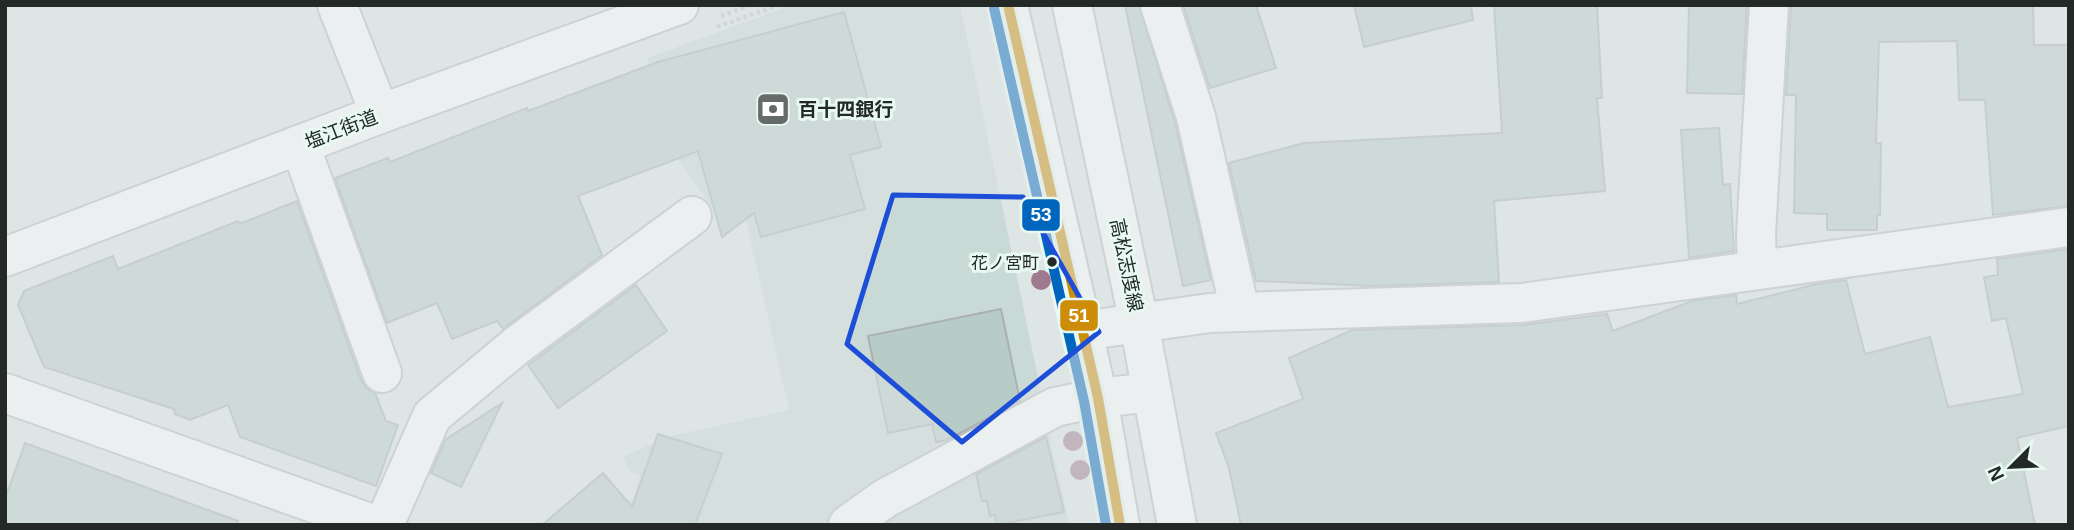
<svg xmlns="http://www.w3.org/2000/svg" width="2074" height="530" viewBox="0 0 2074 530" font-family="Helvetica,'Noto Sans JP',sans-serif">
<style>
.built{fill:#c9dad6}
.building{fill:#b8ccc7;stroke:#abb1b0;stroke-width:2}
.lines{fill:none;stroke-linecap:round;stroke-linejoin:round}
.minor-casing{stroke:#b6bcbb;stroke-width:42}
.major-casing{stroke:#b6bcbb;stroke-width:42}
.path{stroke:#c2c6c4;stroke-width:4.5;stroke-dasharray:3.5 3.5;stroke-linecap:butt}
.minor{stroke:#fafbfb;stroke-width:38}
.major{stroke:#fafbfb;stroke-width:38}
.bus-1-casing{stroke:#e8f8f3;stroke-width:16}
.bus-2-casing{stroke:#e8f8f3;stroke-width:16}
.bus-1{stroke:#cd8d08;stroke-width:10}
.bus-2{stroke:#0065bd;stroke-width:10}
.tree{fill:#9f7a8f}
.marked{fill:none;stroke:#1d4ed8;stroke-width:5;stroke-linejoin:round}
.bus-dot{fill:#232927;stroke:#e8f8f3;stroke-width:2.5}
.labels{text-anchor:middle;stroke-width:6;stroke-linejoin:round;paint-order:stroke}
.bus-label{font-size:17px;fill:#232927;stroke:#e8f8f3;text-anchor:end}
.poi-label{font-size:19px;font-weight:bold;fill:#232927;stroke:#e8f8f3;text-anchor:start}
.street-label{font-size:19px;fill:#232927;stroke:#e8f8f3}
.line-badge{stroke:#e8f8f3;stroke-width:2.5}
.badge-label{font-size:19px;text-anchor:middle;font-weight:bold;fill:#fff}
</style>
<rect width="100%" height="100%" fill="#dee6e5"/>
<g class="built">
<path d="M792 5H960L1043 401 837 515 825 525H598L628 499 633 500 640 475 629 471 623 457 666 437 789 410 741 198 714 210 668 145 669 125 647 58Z"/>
<path d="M1046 423 1070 525H864Z"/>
</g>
<g class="building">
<path d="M1125 5H1139L1175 123 1211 280 1183 286Z"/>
<path d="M1183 5H1256L1276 68 1210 88Z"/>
<path d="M1354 5H1471L1473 20 1364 47Z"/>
<path d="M1494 5H1597L1602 98H1597L1605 191 1494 201 1499 282 1372 286 1256 281 1229 163 1304 143 1502 133Z"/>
<path d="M1689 5H1747L1742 94 1687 93Z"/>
<path d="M1791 5H2033L2034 45H2069V206L1993 215 1985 100H1959L1957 41 1879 42 1876 143H1881L1880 215H1877V230H1827V214L1794 213 1796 95H1786Z"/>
<path d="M844 12 881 147 850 155 865 209 761 237 754 213 722 237 698 151 578 196 602 255 503 329 497 321 452 339 437 303 387 323 335 178 388 158 390 162 527 108 528 111 658 62Z"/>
<path d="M1719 128 1723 185 1730 184 1734 251 1689 258 1681 130Z"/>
<path d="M297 201 361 380 367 389 375 393 386 421 398 425 376 486 240 437 228 405 190 420 175 414 174 409 44 367 18 305 24 291 113 256 118 269 238 221 239 224Z"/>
<path d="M2069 249V426L2017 438 2035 525H1241L1229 468 1216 433 1303 399 1289 358 1352 330 1523 325 1607 314 1613 331 1692 301 1736 295 1737 304 1817 284 1846 280 1865 354 1930 337 1948 407 2023 394 2006 318 1992 321 1984 277 1998 275 1997 259Z"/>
<path d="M636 285 667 331 558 408 528 365Z"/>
<path d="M1001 309 1020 401 947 440 936 442 932 424 888 433 868 336Z"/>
<path d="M502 403 461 487 431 473 445 440Z"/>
<path d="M658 434 722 454 695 525H542L603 473 632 507Z"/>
<path d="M1046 437 1064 512 997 525 995 515 990 516 987 501H982L976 474Z"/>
<path d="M25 443 238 521 237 525H5V499Z"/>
</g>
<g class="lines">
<g class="minor-casing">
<g id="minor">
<path d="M337 5 380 114"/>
<path d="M1160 5 1196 117 1240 311"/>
<path d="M300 145 382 373"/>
<path d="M1757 268 1756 235 1769 5"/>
<path d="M1082 331 1210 313 1522 303 2069 227"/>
<path d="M5 393 375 525"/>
<path d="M384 525 432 416 516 346 692 216"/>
<path d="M848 525 884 499 1055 407 1098 398 1152 392"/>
</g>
</g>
<g class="major-casing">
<g id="major">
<path d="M1008 5 1098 398 1120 525"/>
<path d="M1072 5 1139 323 1177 525"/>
<path d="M5 257 380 114 679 5"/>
</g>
</g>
<g class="path">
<path d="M721 16 750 5"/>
<path d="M717 27 779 5"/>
</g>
<use href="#minor" class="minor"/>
<use href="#major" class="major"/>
<g class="bus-1-casing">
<path id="bus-1" d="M1008 5 1098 398 1120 525"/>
</g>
<g class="bus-2-casing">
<path id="bus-2" d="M994 8 1084 401 1106 525"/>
</g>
<use href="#bus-1" class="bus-1"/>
<use href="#bus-2" class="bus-2"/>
</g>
<g class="tree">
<circle cx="1041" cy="280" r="10"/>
<circle cx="1073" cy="441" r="10"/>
<circle cx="1080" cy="470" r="10"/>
</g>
<path d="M0 0H2074V530H0ZM893 195 1023 197 1099 332 962 442 847 344Z" fill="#dee6e5" fill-opacity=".55" fill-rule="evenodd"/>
<path class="marked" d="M893 195 1023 197 1099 332 962 442 847 344Z"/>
<defs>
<g id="bank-square" transform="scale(1.75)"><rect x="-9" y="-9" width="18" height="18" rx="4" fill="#646b6a" stroke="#e8f8f3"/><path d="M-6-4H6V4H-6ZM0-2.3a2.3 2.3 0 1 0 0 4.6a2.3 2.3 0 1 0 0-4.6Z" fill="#fff"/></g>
</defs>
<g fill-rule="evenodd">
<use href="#bank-square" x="773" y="109"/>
</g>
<circle class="bus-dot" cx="1052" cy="262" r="6"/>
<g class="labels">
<g class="bus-label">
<text x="1039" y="269">花ノ宮町</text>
</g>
<g class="poi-label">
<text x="798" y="116">百十四銀行</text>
</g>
<g class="street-label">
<text transform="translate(341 129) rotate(-21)" y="7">塩江街道</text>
<text transform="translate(1127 265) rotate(78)" y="7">高松志度線</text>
</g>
</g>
<g class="line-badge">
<rect x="1021" y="198" width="40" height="34" rx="7" fill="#0065bd"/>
<rect x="1059" y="299" width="40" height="33" rx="7" fill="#cd8d08"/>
</g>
<g class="badge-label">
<text x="1041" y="221">53</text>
<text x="1079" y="322">51</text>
</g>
<rect width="2074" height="530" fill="none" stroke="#232927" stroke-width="14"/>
<g transform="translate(2011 467) rotate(246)" stroke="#e8f8f3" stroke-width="5" paint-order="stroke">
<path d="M0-5L12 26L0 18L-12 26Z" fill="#232927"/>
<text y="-10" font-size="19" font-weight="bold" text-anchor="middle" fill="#232927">N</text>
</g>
</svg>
